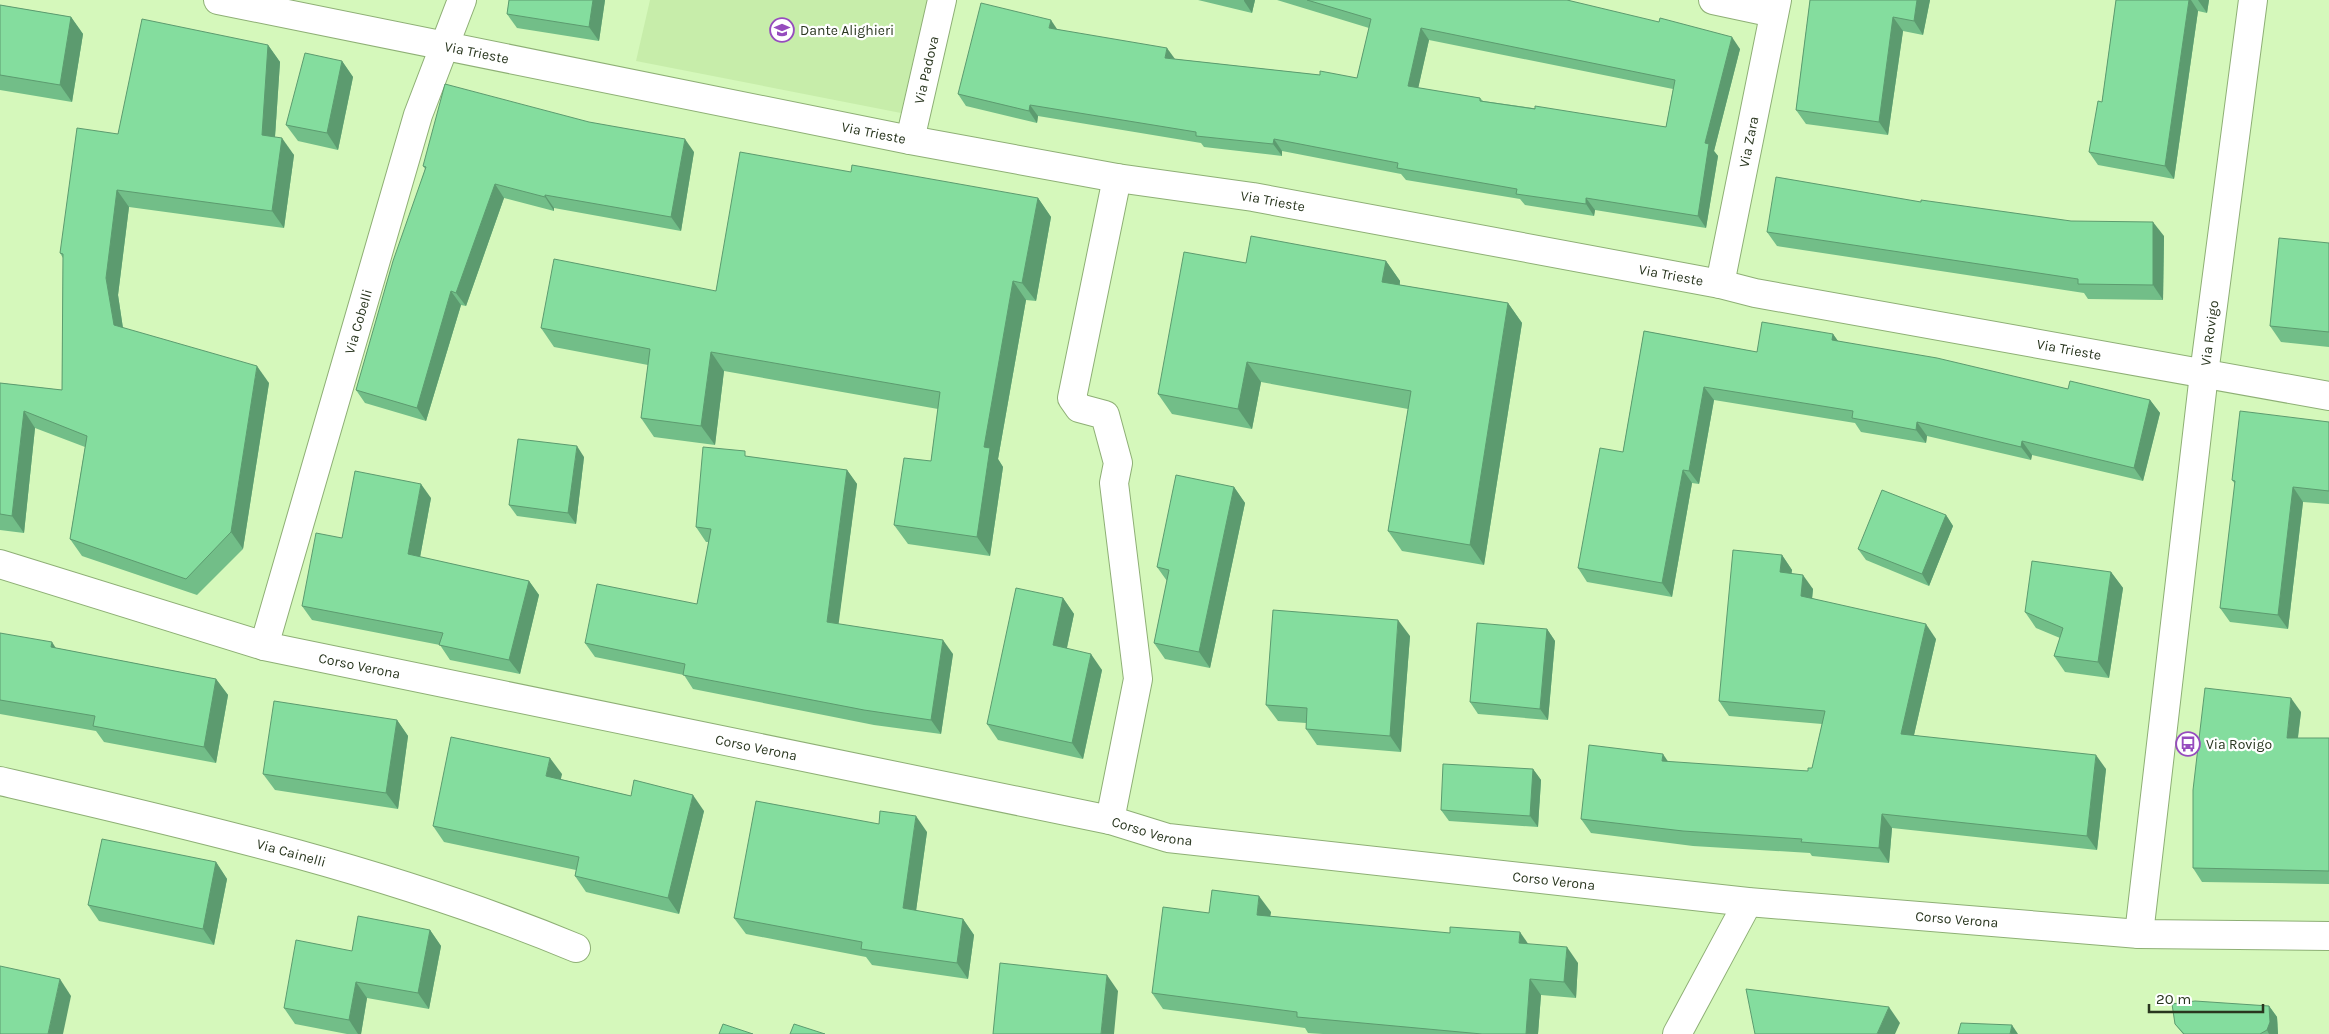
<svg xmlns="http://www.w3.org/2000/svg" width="2329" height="1034" viewBox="0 0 2329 1034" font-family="Karla,sans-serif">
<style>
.built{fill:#c7edaa}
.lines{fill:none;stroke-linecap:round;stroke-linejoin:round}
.street-casing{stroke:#8eaf75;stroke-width:30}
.street{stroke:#fff;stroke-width:28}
.wall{fill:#72be88;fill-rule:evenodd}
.shaded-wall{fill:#5c9b6f}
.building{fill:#84dd9e;stroke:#5c9b6f;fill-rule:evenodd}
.labels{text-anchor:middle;stroke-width:4.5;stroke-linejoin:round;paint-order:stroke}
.poi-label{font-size:14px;fill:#29361f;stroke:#fff;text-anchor:start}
.street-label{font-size:14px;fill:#29361f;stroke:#fff}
</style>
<rect width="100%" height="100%" fill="#d5f8bb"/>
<path class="built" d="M650 0H927L901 113 636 61Z"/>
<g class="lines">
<g class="street-casing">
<g id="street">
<path id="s1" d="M218 0 910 140 1117 178 1253 197 1720 284 1755 293 2329 396"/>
<path d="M1713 0 1774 13"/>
<path id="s2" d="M910 140 942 0"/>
<path id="s3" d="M1720 284 1777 0"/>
<path id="s4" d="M0 564 264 646 1110 820 1168 838 1748 902 2139 934 2329 936"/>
<path id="s5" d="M264 646 418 115 462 0"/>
<path id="s6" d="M0 781C194 826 391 871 576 948"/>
<path d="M1110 820 1138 679 1114 483 1118 463 1105 415 1079 408 1072 398 1117 178"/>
<path id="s7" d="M2139 934 2204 374 2253 0"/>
<path d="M1677 1034 1748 902"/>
</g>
</g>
<use href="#street" class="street"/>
</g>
<g class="wall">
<path d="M509 0H605L599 41 517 28 507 14Z"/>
<path d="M1198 0H1255L1252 13Z"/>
<path d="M1277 0H1567L1740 49 1714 151 1718 156 1706 228 1595 210 1594 216 1525 205 1520 199 1406 180 1401 174 1282 151V156L1204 147 1201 143 1038 116 1037 123 966 106 958 94 1057 29 1175 59 1320 75 1357 78 1369 28ZM1429 40 1673 89 1666 127 1483 101 1480 98 1418 88Z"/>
<path d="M1810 0H1930L1923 35 1903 31 1888 135 1806 124 1796 110Z"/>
<path d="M2116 0H2209L2207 13 2198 11 2174 179 2098 165 2089 152 2102 102Z"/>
<path d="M0 5 71 17 83 34 72 102 0 90Z"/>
<path d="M268 45 280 62 275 137 294 155 284 228 129 207 118 295 123 328 269 383 243 549 197 595 82 556 70 539 85 447 35 428 24 533 0 530V383L62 390 63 258 60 253 118 134Z"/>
<path d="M342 61 353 77 338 150 298 141 286 125Z"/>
<path d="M694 152 681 231 554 208V211L504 198 466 306 461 305 426 421 365 403 356 390 425 169 423 166Z"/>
<path d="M851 172 1038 198 1051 217 1036 301 1026 300 998 459 1003 467 990 556 908 544 894 525 931 461 938 409 724 371 715 445 654 437 641 418 648 365 554 347 541 328 716 291Z"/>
<path d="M1921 202 2164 236 2163 300 2088 299 2084 293 1777 246 1767 232Z"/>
<path d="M2329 243V347L2281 342 2270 326Z"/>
<path d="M1386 261 1400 281V285L1508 303 1522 323 1484 565 1402 551 1388 531 1408 409 1261 382 1252 429 1172 414 1158 394 1246 263Z"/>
<path d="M1644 331 1757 352 1833 334 1838 341 2068 389 2150 400 2160 413 2143 481 2032 455 2031 460 1927 436 1926 443 1861 432 1855 423 1714 400 1699 484 1692 483 1672 597 1587 582 1578 568 1623 452Z"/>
<path d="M2329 422V504L2303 502 2288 629 2230 622 2220 608 2235 484 2232 480Z"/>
<path d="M584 457 576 524 517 516 509 505Z"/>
<path d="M749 457 847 470 857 484 838 624 953 654 941 734 874 725 693 689 684 675 595 657 585 643 697 604 709 542H706L696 527Z"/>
<path d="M1234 487 1245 503 1210 668 1165 659 1154 643 1167 581 1157 567Z"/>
<path d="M431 498 420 557 529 581 539 595 520 674 450 660 440 645 312 620 302 606 342 538Z"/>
<path d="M1946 515 1953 526 1929 586 1866 560 1858 549Z"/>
<path d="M1782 555 1792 570 1791 574 1813 589 1812 598 1936 639 1914 735 2106 769 2097 850 1892 828 1889 863 1812 856 1810 853 1693 846 1591 833 1581 819 1668 762 1808 771 1812 768 1822 724 1729 716 1719 701Z"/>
<path d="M2111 572 2123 588 2109 678 2065 672 2054 656 2060 638 2036 628 2025 612Z"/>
<path d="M1063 598 1074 614 1067 648 1102 670 1083 759 998 740 987 724Z"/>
<path d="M1547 629 1555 641 1548 720 1478 714 1470 702Z"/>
<path d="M0 633 56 648 216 679 228 695 216 763 104 742 96 731 0 714Z"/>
<path d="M1410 636 1401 752 1317 745 1306 729V723L1278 721 1266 705Z"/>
<path d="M2301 712 2298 738H2329V884L2202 882 2193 868Z"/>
<path d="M397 720 408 736 398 809 275 790 263 774Z"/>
<path d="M1533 769 1541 780 1538 827 1449 821 1441 810Z"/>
<path d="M562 774 560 779 631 796 704 811 679 914 586 892 575 876 576 870 444 842 433 826Z"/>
<path d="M879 824 927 832 916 911 963 919 974 935 968 979 872 965 866 957 746 934 734 918Z"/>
<path d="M216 862 227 879 214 945 99 921 88 905Z"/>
<path d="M1271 912 1270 916 1528 944 1578 963 1576 998 1541 995 1538 1034H1323L1308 1033 1305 1028 1163 1009 1152 993 1209 913Z"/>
<path d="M430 930 441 946 429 1009 367 998 361 1034H347L295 1024 284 1008 352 951Z"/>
<path d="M2269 1006 2277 1017 2278 1034H2183L2175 1024Z"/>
</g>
<g class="shaded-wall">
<path d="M593 0H605L599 41 589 27Z"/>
<path d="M1244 0H1255L1252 13 1244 1Z"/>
<path d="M1917 0H1930L1923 35 1914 21Z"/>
<path d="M2189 0H2191L2198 11 2174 179 2165 166Z"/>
<path d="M2198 0H2209L2207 13Z"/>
<path d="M71 17 83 34 72 102 60 85Z"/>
<path d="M1893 17 1903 31 1888 135 1879 122Z"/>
<path d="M1051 20 1059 32 1049 28Z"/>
<path d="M1421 28 1429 40 1416 98 1408 86Z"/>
<path d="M1732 37 1740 49 1714 151 1718 156 1706 228 1698 216 1705 143Z"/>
<path d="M268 45 280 62 274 151 262 135Z"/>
<path d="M1167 48 1175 59 1165 58Z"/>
<path d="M342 61 353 77 338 150 327 133Z"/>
<path d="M1030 105 1038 116 1037 123 1029 111Z"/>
<path d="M282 138 294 155 284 228 272 211Z"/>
<path d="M685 139 694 152 681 231 671 217Z"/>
<path d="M1274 139 1282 151V156L1273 144Z"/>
<path d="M495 184 504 198 466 306 456 293Z"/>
<path d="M117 190 129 207 118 295 125 342 114 325 106 278Z"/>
<path d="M545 195 554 208V211L545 197Z"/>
<path d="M1038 198 1051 217 1036 301 1022 283Z"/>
<path d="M1586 198 1595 210 1594 216 1586 204Z"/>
<path d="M2153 222 2164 236 2163 300 2153 285Z"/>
<path d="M1386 261 1400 281 1397 302 1382 282Z"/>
<path d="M1013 281 1026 300 998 459 1003 467 990 556 977 537 984 447Z"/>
<path d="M451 291 461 305 426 421 417 408Z"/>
<path d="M1508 303 1522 323 1484 565 1470 545Z"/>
<path d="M1833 334 1842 347 1832 340Z"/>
<path d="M711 352 724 371 715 445 701 426Z"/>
<path d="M1247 362 1261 382 1252 429 1238 409Z"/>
<path d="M257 366 269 383 243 549 231 532Z"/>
<path d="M1704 387 1714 400 1699 484 1689 471Z"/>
<path d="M2150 400 2160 413 2143 481 2134 468Z"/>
<path d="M24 411 35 428 24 533 12 516Z"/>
<path d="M1917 422 1927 436 1926 443 1916 430Z"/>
<path d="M2022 441 2032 455 2031 460 2021 447Z"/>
<path d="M577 446 584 457 576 524 568 513Z"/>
<path d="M847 470 857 484 837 636 827 622Z"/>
<path d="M1683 470 1692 483 1672 597 1662 583Z"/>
<path d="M421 484 431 498 418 568 408 554Z"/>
<path d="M1234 487 1245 503 1210 668 1199 652Z"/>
<path d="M2293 487 2303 502 2288 629 2278 615Z"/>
<path d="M1946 515 1953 526 1929 586 1922 574Z"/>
<path d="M1782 555 1792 570 1790 587 1780 572Z"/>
<path d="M2111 572 2123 588 2109 678 2098 662Z"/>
<path d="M1803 575 1813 589 1811 610 1801 596Z"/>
<path d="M529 581 539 595 520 674 509 660Z"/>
<path d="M1063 598 1074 614 1064 661 1053 645Z"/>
<path d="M1398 620 1410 636 1401 752 1390 736Z"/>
<path d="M1926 624 1936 639 1911 748 1901 734Z"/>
<path d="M1547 629 1555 641 1548 720 1540 709Z"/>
<path d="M943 640 953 654 941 734 931 720Z"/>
<path d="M52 642 63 659 51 647Z"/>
<path d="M1091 654 1102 670 1083 759 1072 743Z"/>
<path d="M216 679 228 695 216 763 204 747Z"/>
<path d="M2291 698 2301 712 2296 751 2287 738Z"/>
<path d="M397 720 408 736 398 809 386 793Z"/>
<path d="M1663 754 1673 769 1662 761Z"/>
<path d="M2096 755 2106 769 2097 850 2087 836Z"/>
<path d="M550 758 562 774 558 792 546 776Z"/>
<path d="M1533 769 1541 780 1538 827 1530 816Z"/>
<path d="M693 795 704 811 679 914 668 898Z"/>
<path d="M1882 814 1892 828 1889 863 1879 848Z"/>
<path d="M916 816 927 832 914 925 903 908Z"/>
<path d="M216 862 227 879 214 945 203 929Z"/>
<path d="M1259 896 1271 912 1268 931 1257 915Z"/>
<path d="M963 919 974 935 968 979 957 963Z"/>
<path d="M430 930 441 946 429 1009 418 993Z"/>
<path d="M1520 932 1531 948 1519 943Z"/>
<path d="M1567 947 1578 963 1576 998 1564 982Z"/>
<path d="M1107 975 1118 991 1114 1034H1101Z"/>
<path d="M60 979 71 996 63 1034H48Z"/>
<path d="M1530 979 1541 995 1538 1034H1526Z"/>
<path d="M356 982 367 998 361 1034H358L349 1020Z"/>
<path d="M2269 1006 2277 1017 2278 1034H2269L2267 1030Z"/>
<path d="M1889 1007 1900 1023 1895 1034H1877Z"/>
<path d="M2012 1025 2018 1034H2010Z"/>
</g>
<g class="building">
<path d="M509 0H593L589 27 507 14Z"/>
<path d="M1307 0H1567L1659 22 1660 18 1732 37 1705 143 1709 144 1698 216 1586 198V204L1516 194 1517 189 1397 168 1398 163 1274 139 1273 144 1196 136V132L1030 105 1029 111 958 94 981 3 1051 20 1049 28 1167 48 1165 58 1320 75V71L1357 78 1371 19ZM1421 28 1675 80 1666 127 1535 106V109L1480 101V98L1408 86Z"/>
<path d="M1810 0H1917L1914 21 1893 17 1879 122 1796 110Z"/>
<path d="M2116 0H2189L2165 166 2089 152 2098 101 2102 102Z"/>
<path d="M0 5 71 17 60 85 0 75Z"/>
<path d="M142 19 268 45 262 135 282 138 272 211 117 190 106 278 114 325 257 366 231 532 186 579 70 539 87 436 24 411 12 516 0 514V383L62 390 63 254 60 253 77 128 118 134Z"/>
<path d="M305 53 342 61 327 133 286 125Z"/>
<path d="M445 84 589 122 685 139 671 217 545 195V197L495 184 456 293 451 291 417 408 356 390 393 261 426 167 423 166Z"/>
<path d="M740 152 851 172 852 165 1038 198 1022 283 1013 281 984 447 990 448 977 537 894 525 904 458 931 461 940 392 711 352 701 426 641 418 650 349 541 328 554 259 716 291Z"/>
<path d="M1776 177 1921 202V200L2071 221 2153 222V285L2078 284V279L1767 232Z"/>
<path d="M1251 236 1386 261 1382 282 1508 303 1470 545 1388 531 1411 391 1247 362 1238 409 1158 394 1184 252 1246 263Z"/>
<path d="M2279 238 2329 243V332L2270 326Z"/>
<path d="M1762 322 1833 334 1832 340 1937 358 2068 389 2070 381 2150 400 2134 468 2022 441 2021 447 1917 422 1916 430 1852 418 1853 411 1704 387 1689 471 1683 470 1662 583 1578 568 1600 448 1623 452 1644 331 1757 352Z"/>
<path d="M2240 411 2329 422V491L2293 487 2278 615 2220 608 2235 481 2232 480Z"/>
<path d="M518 439 577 446 568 513 509 505Z"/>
<path d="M703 447 745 451V456L847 470 827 622 943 640 931 720 864 710 683 675 685 664 585 643 597 584 697 604 711 529 696 527Z"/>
<path d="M355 471 421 484 408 554 529 581 509 660 439 645 443 633 302 606 316 533 342 538Z"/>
<path d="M1176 475 1234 487 1199 652 1154 643 1169 570 1157 567Z"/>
<path d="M1882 490 1946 515 1922 574 1858 549Z"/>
<path d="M1733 550 1782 555 1780 572 1803 575 1801 596 1926 624 1901 734 2096 755 2087 836 1882 814 1879 848 1801 842 1802 839 1683 831 1581 819 1589 745 1663 754 1662 761 1808 771V768H1812L1825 711 1719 701Z"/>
<path d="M2032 561 2111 572 2098 662 2054 656 2063 628 2025 612Z"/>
<path d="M1016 588 1063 598 1053 645 1091 654 1072 743 987 724Z"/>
<path d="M1273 610 1398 620 1390 736 1306 729 1307 708 1266 705Z"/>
<path d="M1477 623 1547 629 1540 709 1470 702Z"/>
<path d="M0 633 52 642 51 647 216 679 204 747 93 726 95 716 0 700Z"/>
<path d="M2205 688 2291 698 2287 738H2329V871L2193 868V790Z"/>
<path d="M274 701 397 720 386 793 263 774Z"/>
<path d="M451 737 550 758 546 776 631 796 634 780 693 795 668 898 575 876 579 857 433 826Z"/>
<path d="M1443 764 1533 769 1530 816 1441 810Z"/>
<path d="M756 801 879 824 880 811 916 816 903 908 963 919 957 963 861 949 862 942 734 918Z"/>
<path d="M102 839 216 862 203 929 88 905Z"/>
<path d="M1212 890 1259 896 1257 915 1450 933V927L1520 932 1519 943 1567 947 1564 982 1530 979 1526 1034H1482L1297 1017V1012L1152 993 1163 907 1209 913Z"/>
<path d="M358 916 430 930 418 993 356 982 349 1020 284 1008 296 940 352 951Z"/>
<path d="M1000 963 1107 975 1101 1034H993Z"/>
<path d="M0 966 60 979 48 1034H0Z"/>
<path d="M1746 989 1889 1007 1877 1034H1755Z"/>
<path d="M2195 1001 2269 1006 2270 1022 2267 1030 2260 1034H2184L2175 1024 2172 1004Z"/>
<path d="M1961 1023 2012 1025 2010 1034H1958Z"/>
<path d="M723 1024 753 1034H719Z"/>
<path d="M794 1024 825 1034H790Z"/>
</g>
<defs>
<g id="school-ring" transform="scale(1.25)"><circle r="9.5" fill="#fff" stroke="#964cbe" stroke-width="1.5"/><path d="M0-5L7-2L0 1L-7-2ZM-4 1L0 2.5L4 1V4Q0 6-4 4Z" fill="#964cbe"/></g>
<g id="bus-ring" transform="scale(1.25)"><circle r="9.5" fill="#fff" stroke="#964cbe" stroke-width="1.5"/><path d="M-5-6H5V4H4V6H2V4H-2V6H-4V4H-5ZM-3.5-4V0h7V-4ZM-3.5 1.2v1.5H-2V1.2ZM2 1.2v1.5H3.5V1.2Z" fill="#964cbe"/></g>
</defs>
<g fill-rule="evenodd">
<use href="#school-ring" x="782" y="30"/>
<use href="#bus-ring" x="2188" y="744"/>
</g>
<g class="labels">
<g class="poi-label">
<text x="800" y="35">Dante Alighieri</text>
<text x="2206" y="749">Via Rovigo</text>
</g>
<g class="street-label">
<text dy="5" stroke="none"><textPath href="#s1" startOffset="264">Via Trieste</textPath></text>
<text dy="5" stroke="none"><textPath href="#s2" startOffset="72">Via Padova</textPath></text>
<text dy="5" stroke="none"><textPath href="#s1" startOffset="669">Via Trieste</textPath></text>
<text dy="5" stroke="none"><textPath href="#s3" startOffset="145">Via Zara</textPath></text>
<text dy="5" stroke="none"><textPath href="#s1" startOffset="1074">Via Trieste</textPath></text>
<text dy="5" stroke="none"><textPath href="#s1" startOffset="1479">Via Trieste</textPath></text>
<text dy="5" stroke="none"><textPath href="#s5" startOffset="338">Via Cobelli</textPath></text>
<text dy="5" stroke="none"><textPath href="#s7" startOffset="605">Via Rovigo</textPath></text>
<text dy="5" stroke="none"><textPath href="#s1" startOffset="1884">Via Trieste</textPath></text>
<text dy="5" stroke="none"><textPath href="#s4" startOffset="374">Corso Verona</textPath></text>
<text dy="5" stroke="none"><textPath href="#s4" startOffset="779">Corso Verona</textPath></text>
<text dy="5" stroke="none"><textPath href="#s4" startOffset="1184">Corso Verona</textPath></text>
<text dy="5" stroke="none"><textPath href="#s6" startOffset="300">Via Cainelli</textPath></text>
<text dy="5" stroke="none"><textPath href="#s4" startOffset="1589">Corso Verona</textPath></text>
<text dy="5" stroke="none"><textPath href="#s4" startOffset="1994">Corso Verona</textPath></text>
</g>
</g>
<path d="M2149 1004v8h114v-8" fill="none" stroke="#29361f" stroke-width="2.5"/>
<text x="2156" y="1004" font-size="15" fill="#29361f" stroke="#ffffff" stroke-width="4" paint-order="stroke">20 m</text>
</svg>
